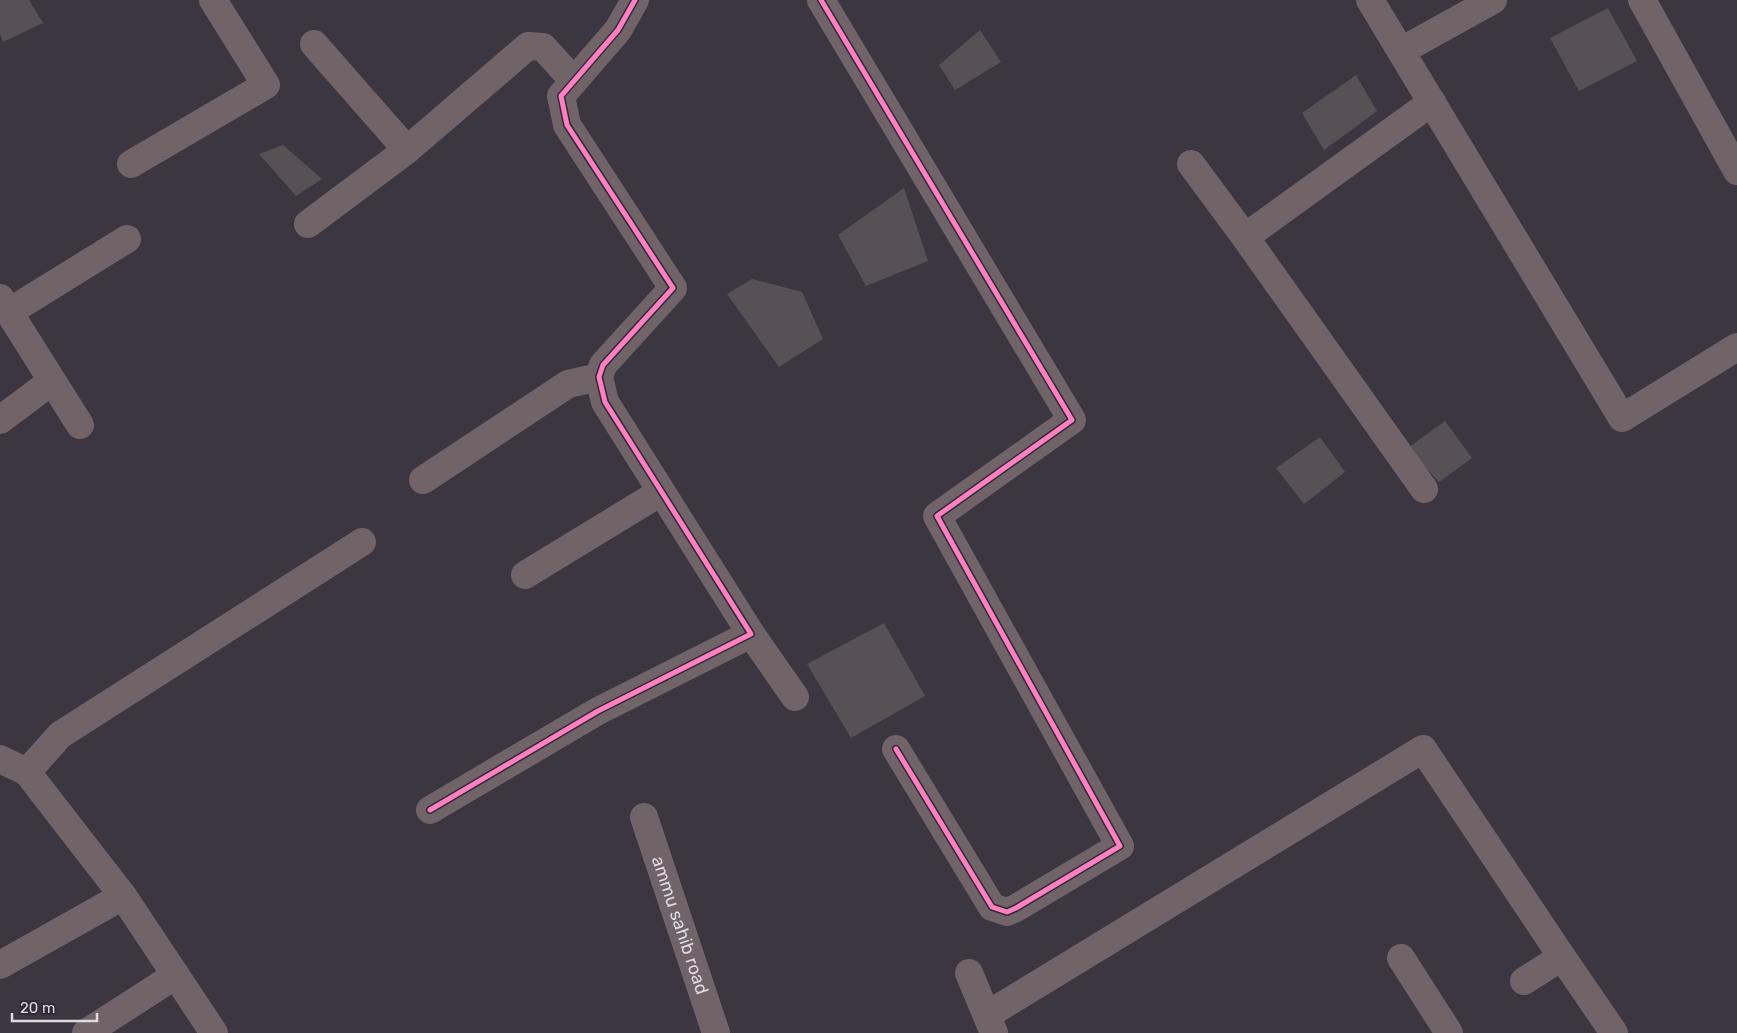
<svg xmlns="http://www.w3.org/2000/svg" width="1737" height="1033" viewBox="0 0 1737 1033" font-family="Rubik,sans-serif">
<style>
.building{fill:#575054}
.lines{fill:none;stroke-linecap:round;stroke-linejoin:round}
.minor{stroke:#706468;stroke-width:28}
.cycleway-casing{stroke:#332838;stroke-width:8}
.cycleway{stroke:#ff80c0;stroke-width:5}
.labels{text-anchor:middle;stroke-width:4.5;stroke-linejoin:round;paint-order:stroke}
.street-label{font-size:18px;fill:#dfd9e3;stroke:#332838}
</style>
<rect width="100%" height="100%" fill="#3c3640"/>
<g class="building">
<path d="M0 0H29L43 23 3 42 0 34Z"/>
<path d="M1608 8 1637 61 1579 91 1550 38Z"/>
<path d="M980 30 1001 62 955 90 939 65Z"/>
<path d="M1356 75 1377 111 1324 150 1302 113Z"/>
<path d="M283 145 322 179 296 196 259 154Z"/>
<path d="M904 188 928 261 866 286 838 235Z"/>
<path d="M752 279 802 292 823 339 779 367 727 294Z"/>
<path d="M1445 421 1472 458 1439 482 1408 448Z"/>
<path d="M1320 437 1345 472 1304 504 1276 468Z"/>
<path d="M884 623 925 696 851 738 807 664Z"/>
</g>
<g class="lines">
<g class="minor">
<path d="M821 0 1072 420 937 516 1120 846 1016 908 1007 912 992 907 896 749"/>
<path d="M1370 0 1622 418 1737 347"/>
<path d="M1642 0 1737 171"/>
<path d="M1401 51 1493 0"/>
<path d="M407 150 528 46 543 47 574 81"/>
<path d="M131 164 266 85 213 0"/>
<path d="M1191 164 1245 237"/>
<path d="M308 224 407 150 314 44"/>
<path d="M0 298 80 425"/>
<path d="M9 312 127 239"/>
<path d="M0 420 52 381"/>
<path d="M423 480 568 384 599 377"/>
<path d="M1424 489 1245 237 1432 102"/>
<path d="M525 575 661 492"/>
<path d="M751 634 795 697"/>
<path d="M0 759 27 772 123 896 214 1033"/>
<path d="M27 772 60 735 362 542"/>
<path d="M430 810 598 711 751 634 605 402 599 377 603 365 673 288 567 125 561 96 618 30 635 0"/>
<path id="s1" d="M644 817 716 1033"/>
<path d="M1562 957 1614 1033"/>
<path d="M1401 958 1449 1033"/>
<path d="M0 965 123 896"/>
<path d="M969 973 994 1033"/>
<path d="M987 1015 1423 749 1562 957 1524 981"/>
<path d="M86 1033 176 975"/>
</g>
<g class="cycleway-casing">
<g id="cycleway">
<path d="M821 0 1072 420 937 516 1120 846 1016 908 1007 912 992 907 896 749"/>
<path d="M430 810 598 711 751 634 605 402 599 377 603 365 673 288 567 125 561 96 618 30 635 0"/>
</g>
</g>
<use href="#cycleway" class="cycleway"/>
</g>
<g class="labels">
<g class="street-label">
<text dy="6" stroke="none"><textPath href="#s1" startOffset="114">ammu sahib road</textPath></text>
</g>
</g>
<path d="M12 1013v8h85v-8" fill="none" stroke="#dfd9e3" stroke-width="2.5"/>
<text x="20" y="1013" font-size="15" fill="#dfd9e3" stroke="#332838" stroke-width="4" paint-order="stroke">20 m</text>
</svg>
